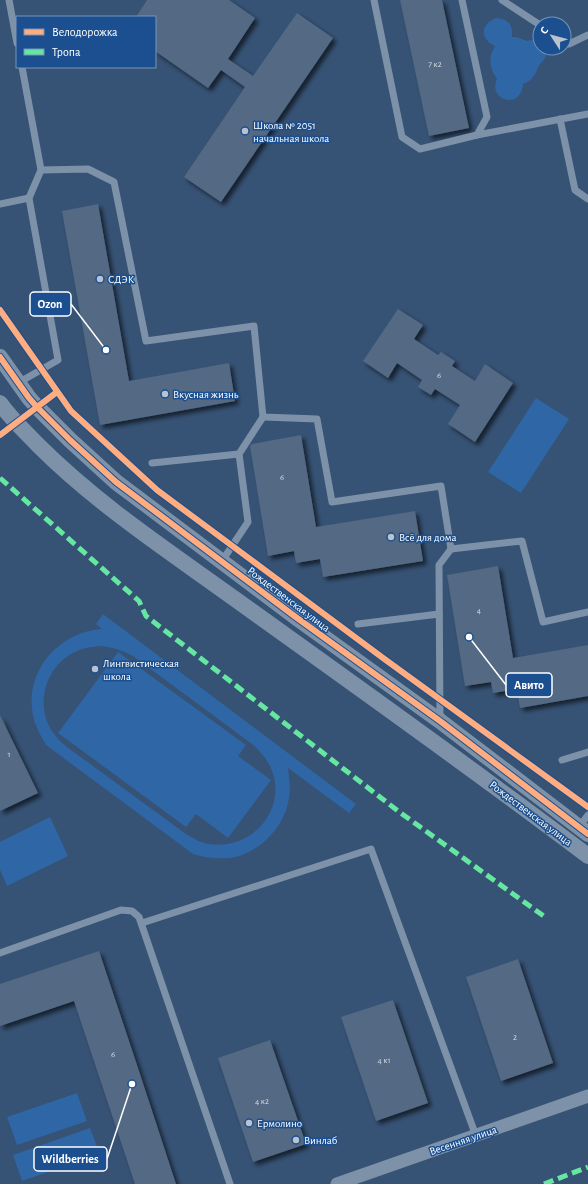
<svg xmlns="http://www.w3.org/2000/svg" width="588" height="1184" viewBox="0 0 588 1184" font-family="'Alegreya Sans',sans-serif">
<style>
.green{fill:#2f66a5;fill-rule:evenodd}
.building{fill:#526984;filter:url(#shadow)}
.lines{fill:none;stroke-linecap:round;stroke-linejoin:round}
.service{stroke:#7d92a8;stroke-width:7}
.minor{stroke:#7d92a8;stroke-width:13}
.tertiary{stroke:#7d92a8;stroke-width:16}
.quiet{stroke:#66e7a1;stroke-width:5;stroke-dasharray:10 5;stroke-linecap:butt}
.cycleway-casing{stroke:#1b4f8f;stroke-width:8}
.cycleway{stroke:#ffac80;stroke-width:6}
.poi-dot{fill:#b9c2ce;stroke:#1b4f8f;stroke-width:1.5}
.labels{text-anchor:middle;stroke-width:3;stroke-linejoin:round;paint-order:stroke}
.number-label{font-size:9px;fill:#d4dae0}
.poi-label{font-size:11px;fill:#fff;stroke:#1b4f8f;text-anchor:start}
.street-label{font-size:11px;fill:#fff;stroke:#1b4f8f}
.leader{fill:none;stroke:#fff;stroke-width:1.5}
.callout-dot{fill:#fff;stroke:#1b4f8f;stroke-width:1.5}
.callout{fill:#1b4f8f;stroke:#fff;stroke-width:1.5}
.callout-label{font-size:12px;text-anchor:middle;font-weight:bold;fill:#fff}
</style>
<defs>
<filter id="shadow"><feDropShadow dx="3.5" dy="3.5" stdDeviation="2" flood-color="#0009"/></filter>
</defs>
<rect width="100%" height="100%" fill="#365274"/>
<g class="green">
<path d="M496 18C509 19 513 25 512 37H517L527 41C532 39 536 40 540 42V48H545C549 60 541 60 538 68 535 75 532 81 523 84 521 111 487 100 497 79 489 68 488 58 495 46 480 39 480 24 496 18Z"/>
<path d="M536 398 569 419 521 493 488 472Z"/>
<path d="M103 614 356 804 349 813 288 768C289 778 291 788 289 798 285 827 259 854 230 858 217 859 205 858 193 854L46 745C42 738 38 731 35 723 20 676 56 632 102 629L96 624ZM100 646C112 647 122 650 133 656L252 744C261 752 268 760 272 771 287 811 250 851 209 844 201 843 193 838 186 834L67 747C61 742 56 737 52 731 36 707 44 672 68 656 78 649 88 647 100 646Z"/>
<path d="M118 652 246 745 238 756 271 780 228 838 196 814 186 827 58 733Z"/>
<path d="M50 817 68 856 7 886 0 870V842Z"/>
<path d="M77 1093 87 1121 17 1145 7 1117Z"/>
<path d="M90 1128 100 1154 22 1181 13 1155Z"/>
</g>
<g class="building">
<path d="M147 0H229L255 18 228 59 253 76 297 13 333 38 221 202 184 177 245 87 221 70 208 88 155 51V17H136Z"/>
<path d="M400 0H442L469 128 429 136Z"/>
<path d="M98 204 129 381 229 363 235 401 100 425 62 211Z"/>
<path d="M398 309 423 325 414 339 438 355 441 352 455 361 452 366 475 381 485 364 513 383 475 442 448 424 460 405 435 389 431 395 418 387 422 380 397 363 388 378 363 361Z"/>
<path d="M301 435 316 527 415 511 423 561 323 577 320 559 296 563 294 551 268 556 250 446 252 444Z"/>
<path d="M498 566 513 658 588 645V696L520 708 517 689 493 693 491 682 465 686 447 575Z"/>
<path d="M0 715 38 793 0 811Z"/>
<path d="M99 951 138 1068 176 1184H135L74 1001 0 1026V984Z"/>
<path d="M518 959 553 1063 501 1081 466 977Z"/>
<path d="M393 1000 428 1103 376 1121 341 1017Z"/>
<path d="M270 1040 306 1144 253 1162 218 1058Z"/>
</g>
<g class="lines">
<g class="service">
<path d="M9 0 17 43"/>
<path d="M374 0 402 137 420 149 477 135 487 117 462 0"/>
<path d="M502 0 540 25"/>
<path d="M564 41 569 44 588 35"/>
<path d="M22 67 41 170 88 169 114 182 146 341 254 326 263 417 317 419 332 502 441 486 451 549 522 541 543 622 588 612"/>
<path d="M560 119 575 190 588 199"/>
<path d="M477 135 588 114"/>
<path d="M29 198 41 170"/>
<path d="M0 204 29 198 58 360 18 383"/>
<path d="M152 463 239 454"/>
<path d="M222 561 248 522 239 454 263 417"/>
<path d="M358 624 439 614"/>
<path d="M440 721 439 565 451 549"/>
<path d="M562 760 588 752"/>
<path d="M579 827 588 815"/>
<path d="M142 923 371 849 476 1136"/>
<path d="M0 953 121 910 132 911 139 917 230 1184"/>
</g>
<path class="minor" d="M337 1184 588 1096"/>
<g class="tertiary">
<path d="M0 357 29 398 37 407 70 440 116 482 297 618 440 721 588 834"/>
<path d="M0 403C11 419 25 431 38 445 97 504 167 550 235 599 353 684 472 768 588 856"/>
</g>
<g class="quiet">
<path d="M0 478 139 601 146 616 398 811 545 917"/>
<path d="M544 1184 588 1167"/>
</g>
<g class="cycleway-casing">
<g id="cycleway">
<path d="M0 310 71 411 157 490 383 658 588 807"/>
<path d="M0 357 29 398 37 407 70 440 116 482 297 618 440 721 588 834"/>
<path d="M0 435 57 392"/>
</g>
</g>
<use href="#cycleway" class="cycleway"/>
</g>
<g class="poi-dot">
<circle cx="245" cy="131" r="4"/>
<circle cx="100" cy="279" r="4"/>
<circle cx="165" cy="394" r="4"/>
<circle cx="391" cy="537" r="4"/>
<circle cx="95" cy="669" r="4"/>
<circle cx="249" cy="1123" r="4"/>
<circle cx="296" cy="1140" r="4"/>
</g>
<g class="labels">
<g class="number-label">
<text x="435" y="67">7 к2</text>
<text x="439" y="378">6</text>
<text x="282" y="480">6</text>
<text x="479" y="613">4</text>
<text x="9" y="757">1</text>
<text x="515" y="1040">2</text>
<text x="113" y="1057">6</text>
<text x="384" y="1063">4 к1</text>
<text x="262" y="1104">4 к2</text>
</g>
<g class="poi-label">
<text x="253" y="129">Школа № 2051<tspan x="253" dy="13">начальная школа</tspan></text>
<text x="108" y="283">СДЭК</text>
<text x="173" y="398">Вкусная жизнь</text>
<text x="399" y="541">Всё для дома</text>
<text x="103" y="667">Лингвистическая<tspan x="103" dy="13">школа</tspan></text>
<text x="257" y="1127">Ермолино</text>
<text x="304" y="1144">Винлаб</text>
</g>
<g class="street-label">
<text transform="translate(289 599) rotate(37)" y="4">Рождественская улица</text>
<text transform="translate(531 813) rotate(37)" y="4">Рождественская улица</text>
<text transform="translate(463 1140) rotate(-19)" y="4">Весенняя улица</text>
</g>
</g>
<path class="leader" d="M106 350L71 304M469 637L506 685M132 1084L107 1159"/>
<g class="callout-dot">
<circle cx="106" cy="350" r="4"/>
<circle cx="469" cy="637" r="4"/>
<circle cx="132" cy="1084" r="4"/>
</g>
<g class="callout">
<rect x="30" y="292" width="41" height="24" rx="4"/>
<rect x="506" y="673" width="46" height="24" rx="4"/>
<rect x="34" y="1147" width="73" height="24" rx="4"/>
</g>
<g class="callout-label">
<text x="50" y="308">Ozon</text>
<text x="529" y="689">Авито</text>
<text x="70" y="1163">Wildberries</text>
</g>
<rect x="16" y="16" width="140" height="52" fill="#1b4f8f" stroke="#7695bc"/>
<rect x="24" y="29" width="20" height="6" fill="#ffac80" stroke="#7695bc"/>
<text x="52" y="36" font-size="12" fill="#ffffff">Велодорожка</text>
<rect x="24" y="49" width="20" height="6" fill="#66e7a1" stroke="#7695bc"/>
<text x="52" y="56" font-size="12" fill="#ffffff">Тропа</text>
<g transform="translate(552 36) rotate(306)"><circle r="19" fill="#1b4f8f" stroke="#7695bc"/>
<path d="M0-3L7 15L0 10L-7 15Z" fill="#b9c2ce"/>
<text y="-6" font-size="11" font-weight="bold" text-anchor="middle" fill="#ffffff">С</text>
</g>
</svg>
